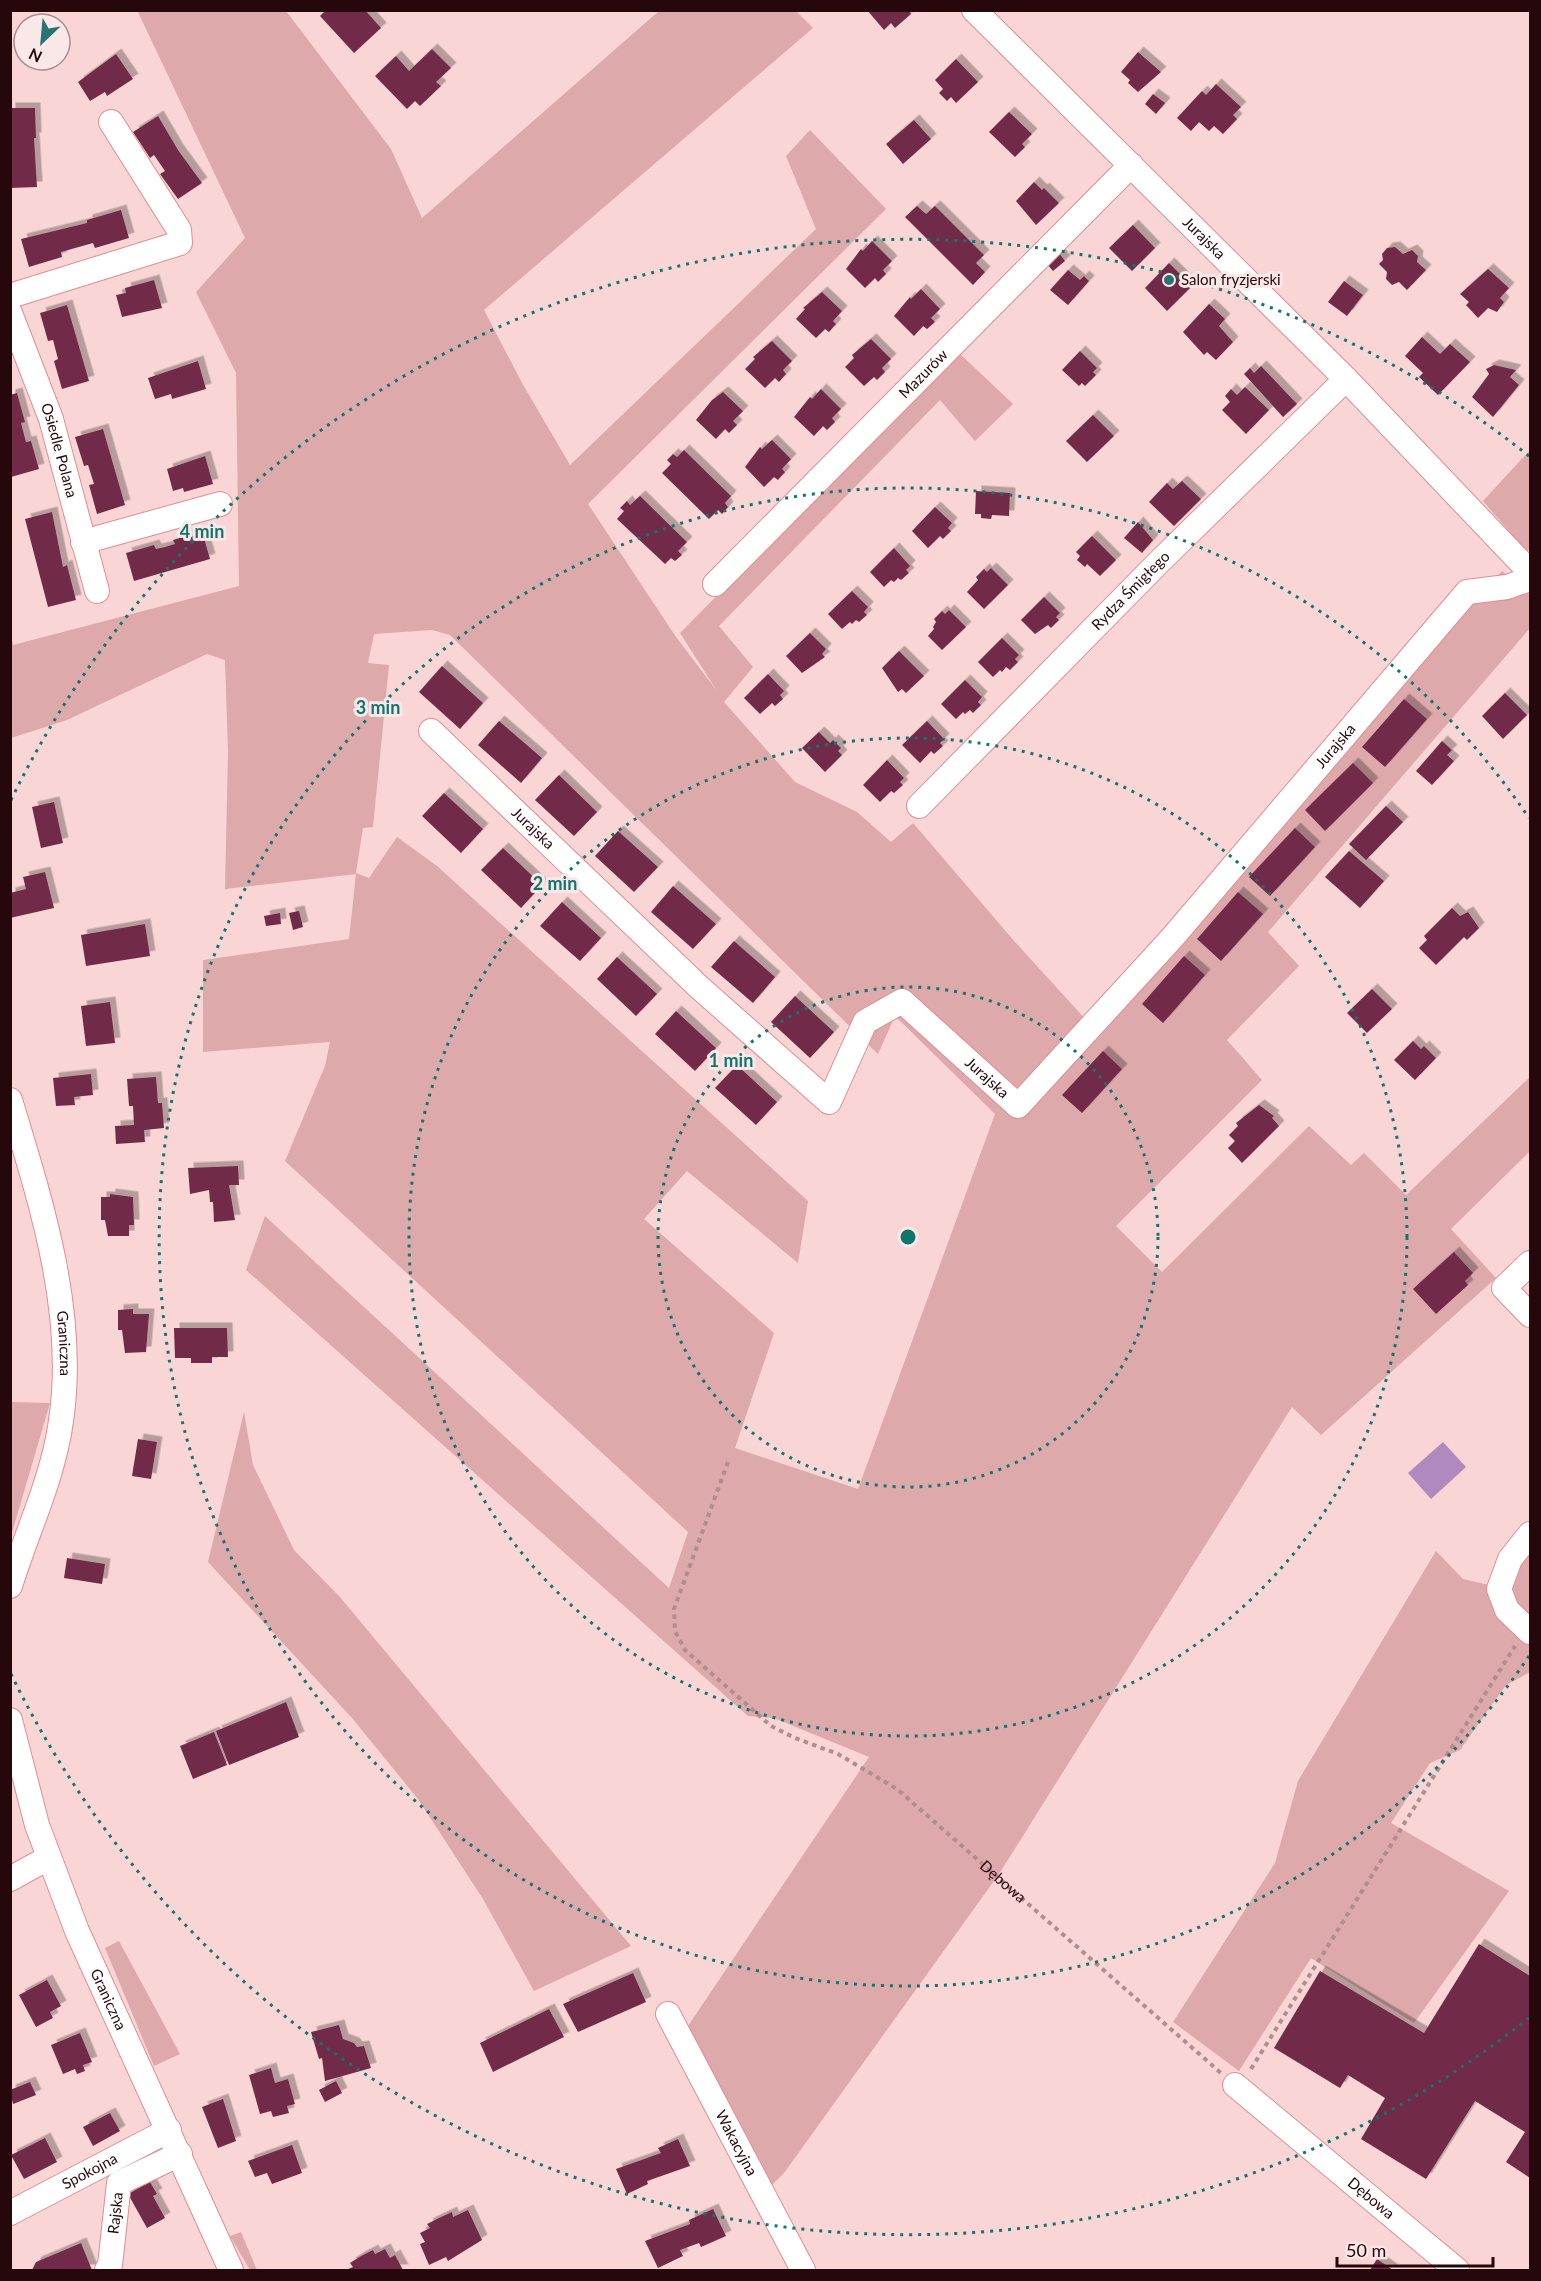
<svg xmlns="http://www.w3.org/2000/svg" width="1541" height="2281" viewBox="0 0 1541 2281" font-family="Lato,sans-serif">
<style>
.green{fill:#dda9ab;fill-rule:evenodd}
.water{fill:#b08abe}
.building{fill:#722c4a;filter:url(#shadow)}
.lines{fill:none;stroke-linecap:round;stroke-linejoin:round}
.minor-casing{stroke:#e38d92;stroke-width:26}
.path{stroke:#b08d8e;stroke-width:4;stroke-dasharray:4.5 4.5;stroke-linecap:butt}
.minor{stroke:#fff;stroke-width:24}
.ring{fill:none;stroke:#0f766e;stroke-width:3;stroke-dasharray:3 6}
.poi-dot{fill:#287374;stroke:#fae7e7;stroke-width:2}
.labels{text-anchor:middle;stroke-width:6;stroke-linejoin:round;paint-order:stroke}
.street-label{font-size:15px;fill:#26070b;stroke:#fae7e7}
.poi-label{font-size:15px;fill:#26070b;stroke:#fae7e7;text-anchor:start}
.centre{fill:#0f766e;stroke:#fae7e7;stroke-width:3}
.ring-label{font-size:18px;text-anchor:middle;font-weight:bold;fill:#0f766e;stroke:#fae7e7;stroke-width:6;stroke-linejoin:round;paint-order:stroke}
</style>
<defs>
<filter id="shadow"><feDropShadow dx="5.5" dy="-5.5" stdDeviation="0" flood-color="#0004"/></filter>
</defs>
<rect width="100%" height="100%" fill="#fad5d5"/>
<g class="green">
<path d="M137 10 286 11 391 149 422 218 659 11H796L813 28 484 310 522 383 570 465 816 229 786 156 810 130 886 209 588 504 676 637 717 691 680 633 958 352 1013 404 975 441 940 400 719 626 753 667 724 702 795 782 857 812 891 842 913 823 1015 942 1098 1033 1502 571 1530 595V628L1268 932 1299 966 1227 1040 1262 1080 1116 1226 1162 1272 1309 1126 1351 1165 1364 1153 1406 1195 1530 1077V1151L1451 1229 1496 1278 1321 1435 1292 1407 999 1874 784 2173 769 2188 684 2032 869 1757 774 1718 748 1716 246 1270 265 1216 669 1588 688 1532 285 1161 325 1066 330 1042 203 1052V960L349 939 356 874 225 889 228 751 225 660 207 654 67 720 11 738 10 630 13 645 239 586 236 373 196 292 245 238ZM432 630 450 635 878 1054 895 1016 995 1114 858 1489 735 1448 774 1333 644 1219 687 1171 798 1263 808 1201 437 866 397 837 369 878 356 873 363 828 373 827 389 665 368 663 374 634Z"/>
<path d="M1530 450V548L1527 552 1483 501Z"/>
<path d="M11 1402 50 1403 11 1536 10 1402Z"/>
<path d="M244 1412 253 1465 294 1550 339 1596 631 1946 534 1991 483 1899 418 1799 352 1718 208 1562Z"/>
<path d="M1530 1549V1672L1506 1685 1460 1750 1430 1763 1391 1823 1509 1891 1414 2023 1311 1958 1239 2071 1173 2022 1275 1863 1298 1781 1436 1551 1463 1579 1507 1589Z"/>
<path d="M119 1941 180 2054 154 2066 105 1948Z"/>
<path d="M241 2232 257 2270H250L230 2236Z"/>
</g>
<path class="water" d="M1443 1442 1466 1467 1431 1499 1408 1473Z"/>
<g class="building">
<path d="M326 10H365L381 28 354 53 320 16Z"/>
<path d="M867 10H908L911 14 895 28 891 23 884 30Z"/>
<path d="M432 49 451 68 436 82 441 86 420 106 415 101 407 109 375 76 396 56 409 71Z"/>
<path d="M1138 52 1161 72 1138 92 1128 83 1130 80 1121 72Z"/>
<path d="M116 54 133 79 107 96 105 92 90 101 78 82Z"/>
<path d="M956 59 978 82 956 103 951 97 947 101 939 93 943 89 935 80Z"/>
<path d="M1216 84 1241 107 1233 115 1237 119 1223 134 1214 126 1209 131 1199 122 1191 131 1177 118 1202 91 1206 95Z"/>
<path d="M1153 94 1165 103 1156 114 1145 104Z"/>
<path d="M10 108H35L36 138H34L37 187 10 188Z"/>
<path d="M1009 112 1032 134 1022 144 1025 147 1015 157 989 132Z"/>
<path d="M158 116 178 150 202 183 178 199 160 174 165 171 154 155 150 158 133 132Z"/>
<path d="M914 120 931 139 903 164 886 144Z"/>
<path d="M1034 182 1042 190 1044 188 1059 203 1036 225 1016 201Z"/>
<path d="M917 206 926 214 935 206 984 255 976 263 985 272 973 285 905 217Z"/>
<path d="M121 210 129 238 95 248 93 243 61 252 62 257 29 267 21 239 87 223V220Z"/>
<path d="M1133 225 1155 248 1132 271 1109 248Z"/>
<path d="M872 241 892 261 883 270 886 274 878 282 875 278 865 288 846 269 861 249 863 251Z"/>
<path d="M1395 247 1403 254 1412 250 1418 256 1417 262 1426 270 1407 290 1399 282 1392 285 1386 279 1387 272 1379 264 1383 260 1382 254 1387 248Z"/>
<path d="M1059 253 1065 261 1053 271 1047 264Z"/>
<path d="M1169 263 1192 286 1167 311 1145 288Z"/>
<path d="M1488 269 1509 288 1500 298 1504 302 1497 312 1488 308 1478 318 1466 305 1469 302 1460 294Z"/>
<path d="M1068 270 1080 280 1084 276 1089 281 1068 305 1050 290Z"/>
<path d="M154 280 162 308 122 317 116 295 126 293 125 288Z"/>
<path d="M1344 281 1363 295 1347 316 1328 302Z"/>
<path d="M921 289 940 309 931 318 935 322 927 329 923 326 914 336 894 316 910 297 911 299Z"/>
<path d="M822 292 842 311 833 321 836 324 829 332 825 329 816 338 796 319 805 309 803 308Z"/>
<path d="M1209 304 1225 319 1219 326 1233 342 1216 360 1207 352 1204 355 1183 332Z"/>
<path d="M67 305 89 381 62 389 54 361 58 359 53 340 48 341 40 313Z"/>
<path d="M1422 337 1440 354 1450 344 1470 362 1438 395 1419 377 1423 373 1405 356Z"/>
<path d="M871 339 891 359 882 368 885 372 877 380 874 377 864 386 845 367 854 358 852 355Z"/>
<path d="M772 341 792 361 783 370 786 374 779 382 775 378 765 388 745 369 755 359 753 357Z"/>
<path d="M1080 351 1097 368 1093 372 1096 375 1085 386 1082 383 1079 386 1062 370Z"/>
<path d="M198 361 206 389 172 399 171 394 155 399 148 378Z"/>
<path d="M1494 365 1516 370 1510 377 1519 385 1493 417 1472 397 1489 374 1486 369Z"/>
<path d="M1261 366 1297 404 1283 417 1244 374 1250 368 1254 373Z"/>
<path d="M1245 387 1269 410 1246 434 1222 410 1230 402 1225 396 1231 389 1237 395Z"/>
<path d="M821 389 841 409 832 418 835 422 827 430 823 426 814 436 794 417 810 397 812 399Z"/>
<path d="M723 392 743 411 733 421 737 425 729 433 725 429 716 439 696 420 712 400Z"/>
<path d="M17 393 25 422 21 423 26 442 31 441 39 469 11 477 10 395Z"/>
<path d="M1093 415 1114 436 1087 462 1066 441Z"/>
<path d="M103 429 125 505 97 514 89 485 94 484 88 465 84 466 75 437Z"/>
<path d="M772 440 791 459 782 469 785 472 778 480 774 477 764 487 745 467 760 447 762 449Z"/>
<path d="M684 450 731 496 725 503 728 507 722 514 718 510 709 519 662 473 671 464 667 460 673 454 677 457Z"/>
<path d="M205 456 213 484 184 492 183 488 173 491 167 469Z"/>
<path d="M1182 481 1201 499 1174 526 1149 502 1167 483 1173 489Z"/>
<path d="M976 491 1010 493 1009 516 992 515 991 519 981 518V514H975Z"/>
<path d="M640 496 687 542 678 551 682 555 675 561 671 558 665 564 617 519 624 511 620 508 627 501 630 505Z"/>
<path d="M935 507 952 523 948 528 951 531 943 539 940 536 928 548 912 531Z"/>
<path d="M52 512 63 567 67 565 76 600 48 607 25 519Z"/>
<path d="M1138 522 1153 540 1142 553 1124 538Z"/>
<path d="M202 531 210 559 134 581 126 553 154 545 156 549 165 547 175 544 173 540Z"/>
<path d="M1092 536 1116 560 1100 576 1087 564 1085 567 1077 560 1080 556 1076 552Z"/>
<path d="M894 548 910 566 906 570 909 573 901 580 898 578 894 582 891 580 884 587 870 572Z"/>
<path d="M991 568 1008 585 984 609 967 592 978 580 976 577 984 569 987 572Z"/>
<path d="M852 591 868 607 864 612 867 615 859 622 856 620 852 624 850 622 842 629 828 614Z"/>
<path d="M1044 597 1060 613 1056 617 1059 620 1051 628 1048 625 1035 634 1021 620Z"/>
<path d="M949 610 966 627 942 650 928 636 934 629 933 627 936 622 934 619 942 611 945 614Z"/>
<path d="M810 633 826 649 822 654 825 657 802 673 786 656Z"/>
<path d="M1002 638 1019 655 1015 659 1018 662 1010 670 1006 667 1002 672 1000 670 993 677 978 662Z"/>
<path d="M899 651 924 676 906 693 902 689 898 692 882 668Z"/>
<path d="M442 666 483 703 460 729 419 692Z"/>
<path d="M768 674 784 691 780 695 783 699 775 706 772 703 760 714 744 698Z"/>
<path d="M965 680 982 697 978 702 981 705 973 713 970 710 965 714 963 712 956 719 941 704Z"/>
<path d="M1505 693 1527 715 1503 739 1482 716Z"/>
<path d="M1404 699 1427 719 1385 767 1362 747Z"/>
<path d="M499 721 542 758 521 783 478 745Z"/>
<path d="M927 721 944 739 940 743 943 746 934 754 931 751 920 763 902 745Z"/>
<path d="M819 732 830 743 833 740 841 748 838 751 842 755 825 772 802 748Z"/>
<path d="M1442 741 1452 750 1447 755 1454 761 1432 785 1416 771Z"/>
<path d="M887 760 904 778 900 782 903 785 894 793 891 791 880 802 863 785Z"/>
<path d="M1353 763 1373 783 1325 831 1305 810Z"/>
<path d="M559 775 597 812 574 836 535 800Z"/>
<path d="M444 793 483 829 461 853 422 816Z"/>
<path d="M54 802 63 843 41 848 32 807Z"/>
<path d="M1386 806 1403 822 1366 860 1349 844Z"/>
<path d="M1295 828 1315 847 1270 896 1249 877Z"/>
<path d="M618 831 658 867 634 892 595 856Z"/>
<path d="M503 848 542 885 521 908 481 870Z"/>
<path d="M1349 851 1384 881 1360 908 1325 877Z"/>
<path d="M45 872 54 908 10 918V893L26 889 23 877Z"/>
<path d="M673 886 716 924 693 949 651 912Z"/>
<path d="M1238 892 1263 914 1221 961 1197 939Z"/>
<path d="M562 902 601 938 580 961 540 926Z"/>
<path d="M1452 908 1460 916 1468 912 1479 928 1467 940 1464 937 1436 965 1419 948 1427 940 1424 936Z"/>
<path d="M299 911 303 927 293 930 289 913Z"/>
<path d="M280 913 281 924 266 926 264 916Z"/>
<path d="M145 924 150 956 86 966 81 935Z"/>
<path d="M734 941 775 977 753 1003 711 967Z"/>
<path d="M1184 956 1205 975 1163 1023 1142 1004Z"/>
<path d="M617 957 657 994 636 1016 597 979Z"/>
<path d="M1372 989 1392 1009 1367 1033 1347 1013Z"/>
<path d="M795 996 834 1032 810 1058 771 1022Z"/>
<path d="M110 1002 115 1043 86 1046 81 1006Z"/>
<path d="M676 1011 716 1048 695 1071 655 1034Z"/>
<path d="M1413 1041 1421 1049 1424 1046 1436 1058 1415 1080 1394 1060Z"/>
<path d="M1103 1051 1122 1069 1082 1113 1062 1095Z"/>
<path d="M737 1065 777 1102 756 1125 715 1088Z"/>
<path d="M91 1074 93 1095 74 1097 75 1105 56 1106 53 1078Z"/>
<path d="M156 1077 158 1103H162L164 1128 144 1130 145 1142 116 1144 115 1126 134 1125 133 1106H129L127 1079Z"/>
<path d="M1259 1105 1274 1116 1272 1118 1279 1126 1242 1163 1228 1148 1235 1141 1229 1135 1238 1126 1236 1123Z"/>
<path d="M238 1166 239 1185H229L235 1220 214 1222 213 1202H210L209 1190 190 1194 188 1168Z"/>
<path d="M110 1194 133 1197 134 1225H129V1236H108L105 1220H101V1197H110Z"/>
<path d="M1454 1252 1473 1273 1465 1281 1468 1285 1436 1314 1413 1289Z"/>
<path d="M133 1309V1314H149L146 1352 125 1353 122 1330H118V1310Z"/>
<path d="M174 1328H227L228 1357H212V1363H191V1358H175Z"/>
<path d="M138 1439 157 1442 151 1479 132 1476Z"/>
<path d="M67 1558 105 1564 102 1584 64 1578Z"/>
<path d="M286 1702 299 1737 229 1765 216 1731Z"/>
<path d="M214 1732 227 1765 193 1779 180 1746Z"/>
<path d="M1479 1944 1530 1976V2178L1506 2162 1525 2132 1475 2101 1426 2179 1361 2139 1385 2098 1348 2075 1340 2088 1274 2048 1320 1971 1424 2033Z"/>
<path d="M633 1973 646 2002 578 2032 563 2004Z"/>
<path d="M47 1980 61 2006 50 2012 53 2018 36 2027 19 1995Z"/>
<path d="M549 2009 564 2037 493 2072 480 2043Z"/>
<path d="M339 2025 343 2039 354 2043 357 2047 364 2046 371 2068 325 2081 322 2058 319 2059 311 2032Z"/>
<path d="M80 2033 92 2062 83 2065 85 2071 77 2074 75 2069 63 2074 51 2045Z"/>
<path d="M271 2068 275 2083 288 2079 295 2104 287 2106 289 2113 273 2117 271 2111 260 2114 249 2075Z"/>
<path d="M336 2081 342 2093 325 2102 319 2090Z"/>
<path d="M30 2082 36 2095 13 2104 10 2090Z"/>
<path d="M223 2099 236 2141 218 2148 202 2107Z"/>
<path d="M110 2113 120 2131 93 2146 83 2127Z"/>
<path d="M45 2138 57 2162 24 2179 11 2155Z"/>
<path d="M678 2139 690 2166 647 2181 648 2184 627 2194 616 2169 661 2153 658 2148Z"/>
<path d="M292 2145 302 2173 272 2184 267 2173 255 2177 248 2161Z"/>
<path d="M150 2182 157 2194 153 2196 165 2218 147 2228 128 2194Z"/>
<path d="M713 2209 726 2236 701 2247 699 2243 680 2250 683 2256 658 2268 645 2241 690 2224 689 2220Z"/>
<path d="M468 2210 482 2240 448 2261 446 2257 429 2265 420 2244 425 2242 420 2233 430 2228 427 2224 439 2218 452 2212 453 2217Z"/>
<path d="M81 2243 92 2270H32L36 2262Z"/>
<path d="M385 2249 390 2258 395 2255 403 2270H346L353 2267 350 2263 361 2256 373 2250 375 2254Z"/>
<path d="M1377 2259 1393 2270H1370Z"/>
</g>
<g class="lines">
<g class="minor-casing">
<g id="minor">
<path id="s2" d="M974 10 1346 379 1530 572"/>
<path d="M10 296 180 243 179 230 111 122"/>
<path id="s3" d="M10 313 51 419 97 591"/>
<path d="M83 542 220 504"/>
<path id="s4" d="M715 584 1131 165"/>
<path id="s5" d="M431 731 700 988 829 1102 865 1022 902 1001 1018 1106 1172 938 1467 592 1507 587 1530 579"/>
<path id="s6" d="M919 806 1158 563 1346 379"/>
<path id="s7" d="M10 1100C41 1202 77 1313 61 1421 53 1479 27 1531 10 1586"/>
<path d="M1530 1263 1504 1288 1530 1315"/>
<path d="M1530 1534 1510 1559 1499 1589 1507 1610 1530 1632"/>
<path id="s8" d="M10 1720 37 1825 77 1931 231 2270"/>
<path d="M10 1879 48 1858"/>
<path id="s9" d="M668 2014 803 2270"/>
<path id="s10" d="M1235 2085 1457 2270"/>
<path id="s11" d="M10 2213 169 2130"/>
<path id="s12" d="M107 2270 110 2265 119 2183 180 2154"/>
</g>
</g>
<g class="path">
<path id="s1" d="M728 1462 674 1609 675 1631 685 1650 771 1726 795 1738 838 1754 897 1789 1221 2073"/>
<path d="M1251 2069 1515 1646"/>
</g>
<use href="#minor" class="minor"/>
</g>
<g class="ring">
<circle cx="908" cy="1237" r="250"/>
<circle cx="908" cy="1237" r="499"/>
<path d="M1529 1656A749 749 0 1 1 1529 818"/>
<path d="M1529 2018A998 998 0 0 1 11 1674M11 800A998 998 0 0 1 1529 456"/>
</g>
<circle class="poi-dot" cx="1169" cy="280" r="6"/>
<g class="labels">
<g class="street-label">
<text dy="5" stroke="none"><textPath href="#s2" startOffset="324">Jurajska</textPath></text>
<text dy="5" stroke="none"><textPath href="#s4" startOffset="296">Mazurów</textPath></text>
<text dy="5" stroke="none"><textPath href="#s3" startOffset="146">Osiedle Polana</textPath></text>
<text dy="5" stroke="none"><textPath href="#s6" startOffset="302">Rydza Śmigłego</textPath></text>
<text dy="5" stroke="none"><textPath href="#s5" startOffset="1311">Jurajska</textPath></text>
<text dy="5" stroke="none"><textPath href="#s5" startOffset="141">Jurajska</textPath></text>
<text dy="5" stroke="none"><textPath href="#s5" startOffset="789">Jurajska</textPath></text>
<text dy="5" stroke="none"><textPath href="#s7" startOffset="250">Graniczna</textPath></text>
<text dy="5" stroke="none"><textPath href="#s1" startOffset="597">Dębowa</textPath></text>
<text dy="5" stroke="none"><textPath href="#s8" startOffset="297">Graniczna</textPath></text>
<text dy="5" stroke="none"><textPath href="#s9" startOffset="146">Wakacyjna</textPath></text>
<text dy="5" stroke="none"><textPath href="#s11" startOffset="90">Spokojna</textPath></text>
<text dy="5" stroke="none"><textPath href="#s10" startOffset="177">Dębowa</textPath></text>
<text dy="5" stroke="none"><textPath href="#s12" startOffset="58">Rajska</textPath></text>
</g>
<g class="poi-label">
<text x="1181" y="285">Salon fryzjerski</text>
</g>
</g>
<circle cx="908" cy="1237" r="9" class="centre"/>
<g class="ring-label">
<text x="202" y="538">4 min</text>
<text x="378" y="714">3 min</text>
<text x="555" y="890">2 min</text>
<text x="731" y="1067">1 min</text>
</g>
<rect width="1541" height="2281" fill="none" stroke="#26070b" stroke-width="24"/>
<g transform="translate(42 42) rotate(206)"><circle r="28" fill="#fae7e7" stroke="#a58d8f" stroke-width="1.5"/>
<path d="M0-4.5L10 22L0 15L-10 22Z" fill="#287374"/>
<text y="-9" font-size="16" font-weight="bold" text-anchor="middle" fill="#26070b">N</text>
</g>
<path d="M1337 2257v9h156v-9" fill="none" stroke="#26070b" stroke-width="3"/>
<text x="1346" y="2257" font-size="18" fill="#26070b" stroke="#fae7e7" stroke-width="4.5" paint-order="stroke">50 m</text>
</svg>
